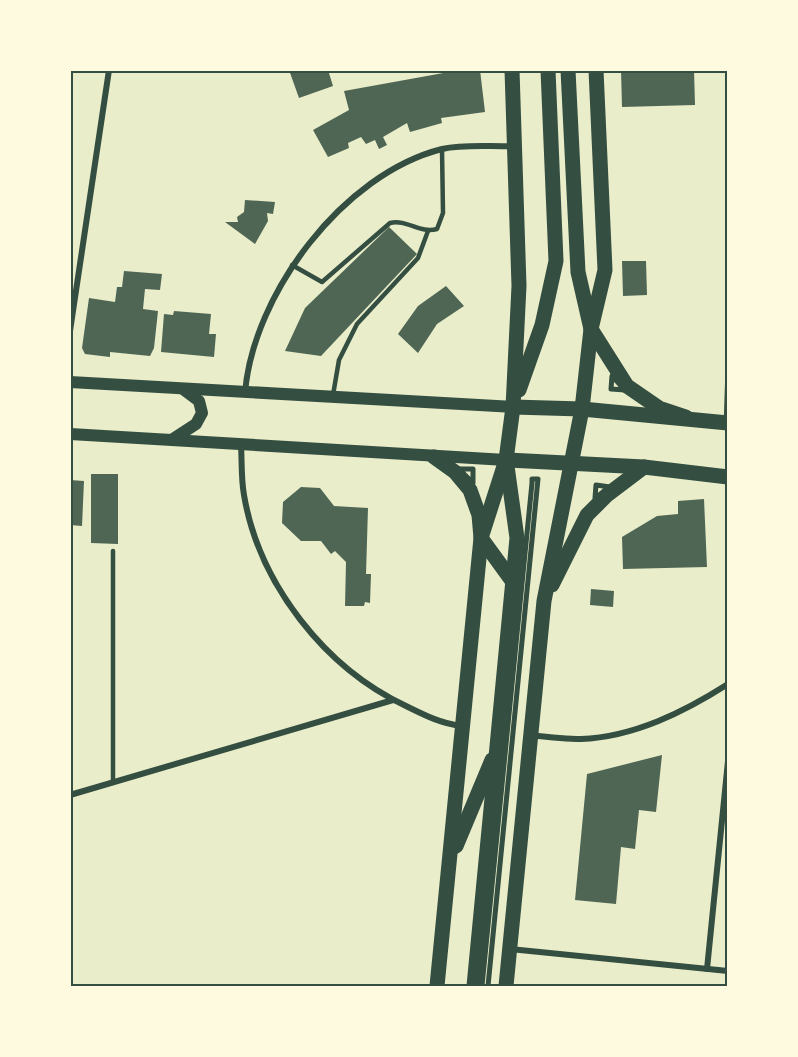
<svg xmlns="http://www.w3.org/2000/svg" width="798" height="1057" viewBox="0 0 798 1057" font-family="'PT Sans',sans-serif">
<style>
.building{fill:#4f6655}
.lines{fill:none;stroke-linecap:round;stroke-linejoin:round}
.service{stroke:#344e41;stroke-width:4.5}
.pedestrian{stroke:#344e41;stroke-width:5}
.minor{stroke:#344e41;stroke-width:6}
.secondary{stroke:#344e41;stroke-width:12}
.primary{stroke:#344e41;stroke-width:15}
.neatline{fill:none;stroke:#344e41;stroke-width:2}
</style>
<rect width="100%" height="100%" fill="#e9edc9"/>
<g class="building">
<path d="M289 70H328L333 86 299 98Z"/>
<path d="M460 70H480L485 112 441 118 442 123 410 132 407 123 383 137 387 145 379 149 375 140 366 144 361 137 348 143 349 148 328 157 313 130 349 110 344 91Z"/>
<path d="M621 70H694L695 105 622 107Z"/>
<path d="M245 200 275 202 273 214 267 213 268 221 255 244 225 222H238L237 217 244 212Z"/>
<path d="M389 227 417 254 321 356 285 351 305 308Z"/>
<path d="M622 261H646L647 295 623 296Z"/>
<path d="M124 271 162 274 160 290 145 289 143 309 158 311 154 348 150 356 110 352V357L85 354 82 348 89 298 115 302 117 287H122Z"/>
<path d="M446 286 464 306 437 324 418 353 398 334 418 306Z"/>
<path d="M174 311 211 314 209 334H216L214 357 161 352 164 314 173 315Z"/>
<path d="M91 474H118V544L91 543Z"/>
<path d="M70 480 84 481 82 526 70 525Z"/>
<path d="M301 487 320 488 334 506 368 508 366 574H371L370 603 365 602 364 606H345L346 562 335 551 331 554 321 541H301L282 523 283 502Z"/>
<path d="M704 499 707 567 623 569 622 537 657 516 678 514V501Z"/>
<path d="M591 589 614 591 613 607 590 605Z"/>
<path d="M662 755 656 812 639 810 635 849 621 847 616 904 575 900 587 774Z"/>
</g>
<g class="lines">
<g class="service">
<path d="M292 265 322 282 390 223C407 219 420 234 437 229L443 213 442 149"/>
<path d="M333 395 339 360 357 324 418 258 428 231"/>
<path d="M726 420 728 360"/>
<path d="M113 783V551"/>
</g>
<g class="pedestrian">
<path d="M612 376 625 390 611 389Z"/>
<path d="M459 469H473V483Z"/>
<path d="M596 485 610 487 595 498Z"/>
<path d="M482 986 532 483V479H538L488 986"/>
</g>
<g class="minor">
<path d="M70 331 109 70"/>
<path d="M245 393C253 294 343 174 442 149 465 144 491 147 515 146"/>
<path d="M241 445C242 461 241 479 244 495 259 584 325 668 406 706 424 715 442 724 462 726"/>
<path d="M530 735C547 737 565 739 581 739 634 737 684 712 728 684"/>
<path d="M70 795 393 700"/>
<path d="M510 949 728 971"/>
<path d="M707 969 728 761"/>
</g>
<g class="secondary">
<path d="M70 382 513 407"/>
<path d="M70 434 506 460"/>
<path d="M173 439 196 424 202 413 199 401 183 389"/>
</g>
<g class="primary">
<path d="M568 70 578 272 591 329 627 386 659 408 686 417"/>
<path d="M519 390 542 325 556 261 548 70"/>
<path d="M513 407 582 409 728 423"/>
<path d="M434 457 455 472 470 490 479 515 481 538 513 582"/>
<path d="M506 460 644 467 728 477"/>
<path d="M552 585 587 515 607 495 644 467"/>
<path d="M456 846 492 760"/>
<path d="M437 986 481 538 506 460 513 407 519 286 512 70"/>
<path d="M474 986 517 538 507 466"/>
<path d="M506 986 544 601 582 409 591 329 605 270 596 70"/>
</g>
</g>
<rect width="798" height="1057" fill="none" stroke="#fefae0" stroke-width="144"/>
<rect x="72" y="72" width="654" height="913" class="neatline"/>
</svg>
